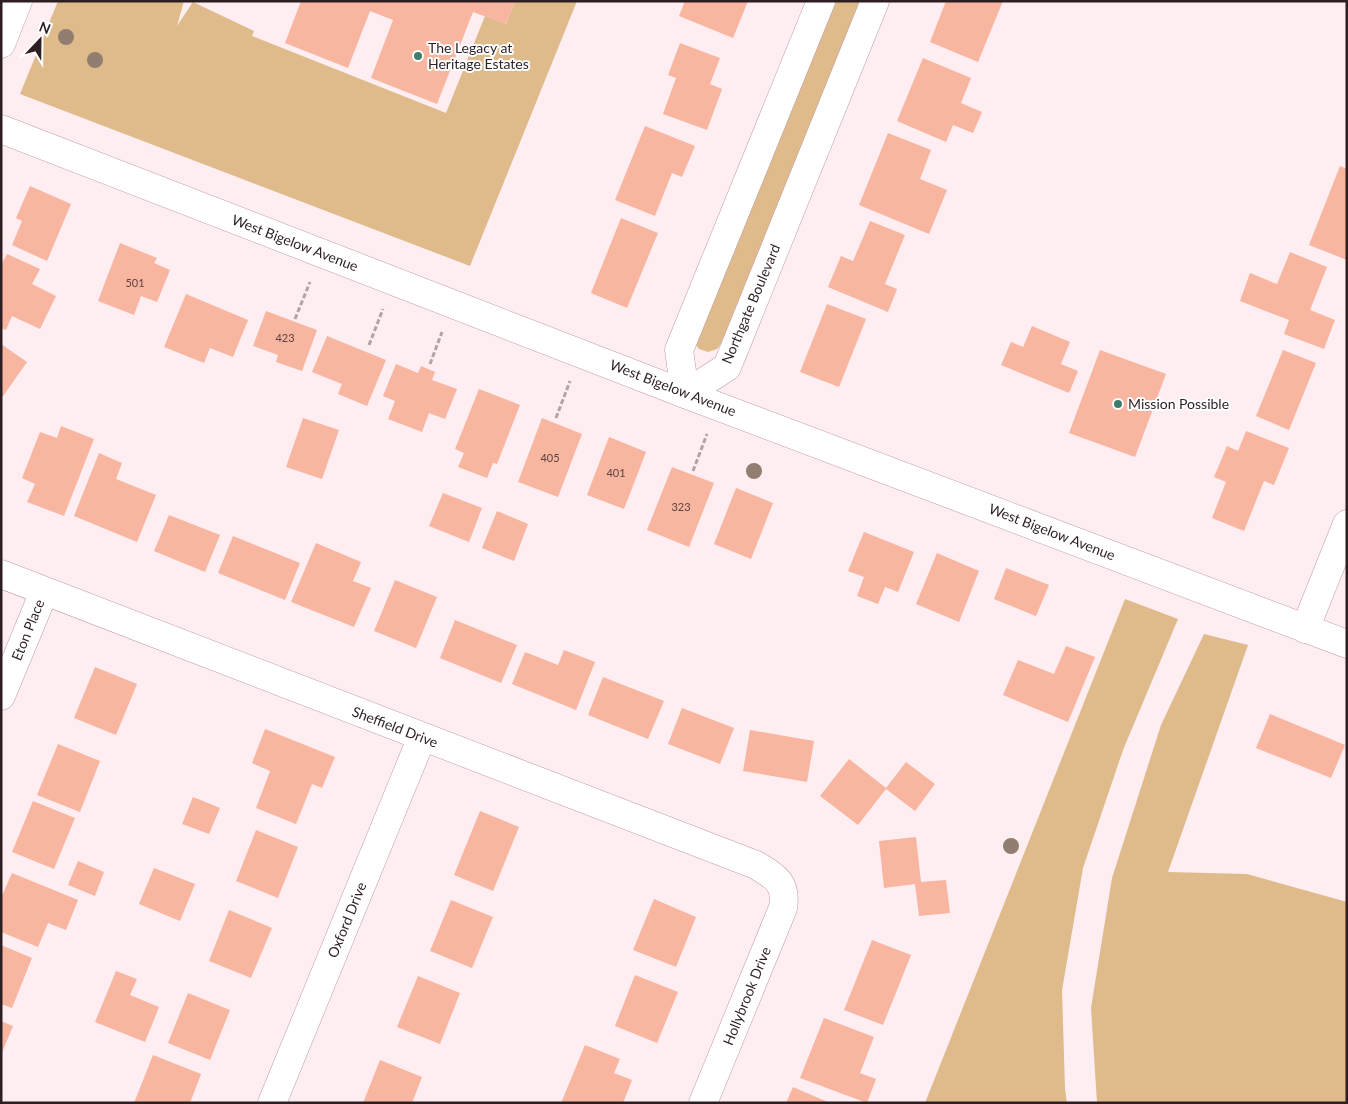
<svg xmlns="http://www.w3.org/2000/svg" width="1348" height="1104" viewBox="0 0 1348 1104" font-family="Lato,sans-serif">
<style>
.green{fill:#dfba8b}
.building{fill:#f8b5a0}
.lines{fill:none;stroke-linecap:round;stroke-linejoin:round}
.minor-casing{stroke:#c19ca3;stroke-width:29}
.secondary-casing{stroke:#c19ca3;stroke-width:29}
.path{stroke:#b3a3a7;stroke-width:3;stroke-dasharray:5 2.5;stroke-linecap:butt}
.minor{stroke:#fff;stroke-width:28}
.secondary{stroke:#fff;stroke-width:28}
.tree{fill:#927e70}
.poi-dot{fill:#3c7d6c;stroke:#fff;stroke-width:2}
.labels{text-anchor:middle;stroke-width:4;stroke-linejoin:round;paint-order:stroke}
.number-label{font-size:11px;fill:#5f4441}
.poi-label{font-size:14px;fill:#2c1e21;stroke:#fff;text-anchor:start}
.street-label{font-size:14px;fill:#2c1e21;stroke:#fff}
</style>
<rect width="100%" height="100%" fill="#feedf1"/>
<g class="green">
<path d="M58 1H184L177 26 193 2 254 31 252 36 446 113 485 16 506 24 515 1H577L470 266 20 94Z"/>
<path d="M829 1H861L723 341 717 349 708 352 699 349 694 342Z"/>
<path d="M1125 599 1178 619 1123 750 1083 868 1062 990 1065 1089 1067 1103H925Z"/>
<path d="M1204 634 1248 645 1168 872 1247 874 1347 902V1103H1097L1091 1008 1112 878 1161 725Z"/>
</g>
<g class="building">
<path d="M301 1H515L506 24 473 12 437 104 371 78 393 20 370 11 348 68 285 43Z"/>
<path d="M685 1H748L733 38 679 16Z"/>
<path d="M946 1H1003L978 62 930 42Z"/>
<path d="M680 43 720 58 710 84 722 89 707 130 663 114 676 78 668 75Z"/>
<path d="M923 58 971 78 961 103 982 112 973 133 953 125 946 142 897 121Z"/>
<path d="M645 126 695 146 682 177 672 173 655 216 615 200Z"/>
<path d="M888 133 931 150 920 179 947 190 929 234 859 205Z"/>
<path d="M1340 166 1347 169V260L1309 245Z"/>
<path d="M30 186 71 204 47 261 12 245 22 221 16 218Z"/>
<path d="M621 218 658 233 627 308 591 293Z"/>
<path d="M870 221 905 235 885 284 897 289 888 312 828 287 841 256 853 261Z"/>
<path d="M120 243 157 258 154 263 170 270 157 302 141 296 134 315 98 301Z"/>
<path d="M1290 252 1327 267 1310 310 1335 320 1324 349 1284 334 1289 320 1240 301 1250 273 1277 284Z"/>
<path d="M7 254 40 269 32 284 56 296 40 329 12 316 6 330 1 328V265Z"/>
<path d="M186 294 248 320 233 357 210 348 204 363 164 347Z"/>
<path d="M827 304 866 319 839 387 800 372Z"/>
<path d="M266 311 317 330 302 371 276 362 278 355 253 346Z"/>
<path d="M1032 326 1070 342 1061 364 1078 371 1069 393 1001 365 1011 342 1023 347Z"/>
<path d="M327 336 386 360 367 406 338 394 342 384 312 372Z"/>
<path d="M1 344 27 362 1 399Z"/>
<path d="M1100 350 1166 374 1135 457 1069 433Z"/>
<path d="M1283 350 1316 363 1289 430 1256 416Z"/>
<path d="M396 364 418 373 421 366 435 372 432 380 457 389 445 419 429 413 422 432 388 419 395 401 383 396Z"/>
<path d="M479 389 520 405 497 464 493 463 487 478 458 467 464 453 455 449Z"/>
<path d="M303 418 339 430 322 479 286 467Z"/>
<path d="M542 418 582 434 558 497 518 482Z"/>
<path d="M61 426 94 439 64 516 27 502 35 484 22 478 40 432 57 438Z"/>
<path d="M1246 431 1289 448 1274 485 1264 481 1244 531 1212 518 1226 482 1214 477 1227 446 1238 451Z"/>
<path d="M609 437 646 452 624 509 587 495Z"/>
<path d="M99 453 122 463 116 479 156 495 137 542 74 516Z"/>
<path d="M672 467 714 483 689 547 647 530Z"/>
<path d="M736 488 773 503 751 559 714 544Z"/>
<path d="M443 493 482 508 469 542 429 526Z"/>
<path d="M497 511 528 524 514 561 482 548Z"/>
<path d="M169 515 220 535 205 572 154 551Z"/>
<path d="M864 532 914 552 898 592 885 587 878 604 857 596 864 577 848 571Z"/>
<path d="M233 536 300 563 285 600 218 573Z"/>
<path d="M316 543 361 562 353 581 371 588 354 627 291 602Z"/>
<path d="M937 553 979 571 959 622 916 604Z"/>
<path d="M1006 568 1049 585 1036 616 994 599Z"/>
<path d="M395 580 437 597 416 648 374 631Z"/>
<path d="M455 620 517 645 501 683 440 658Z"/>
<path d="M1066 646 1095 657 1068 722 1003 695 1018 660 1054 674Z"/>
<path d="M564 650 595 662 576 710 512 684 525 652 558 665Z"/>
<path d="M95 667 137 684 116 735 74 718Z"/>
<path d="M603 677 664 701 648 739 588 715Z"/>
<path d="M682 708 734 728 720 764 668 744Z"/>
<path d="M1270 714 1345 745 1331 778 1256 748Z"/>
<path d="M265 729 335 757 322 788 312 784 296 824 256 808 270 771 252 763Z"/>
<path d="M750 730 814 741 807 782 743 771Z"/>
<path d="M58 744 100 761 80 812 37 795Z"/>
<path d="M849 759 886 788 906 762 935 784 915 811 886 789 858 825 820 796Z"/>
<path d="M193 797 220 808 209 834 182 824Z"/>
<path d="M33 801 75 818 54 869 12 852Z"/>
<path d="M480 811 519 827 493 891 454 875Z"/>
<path d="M256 830 298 847 278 898 236 881Z"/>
<path d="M916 837 921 882 946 880 950 913 919 916 915 884 884 888 879 841Z"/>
<path d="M78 861 104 872 95 896 68 885Z"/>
<path d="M154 868 195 884 180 921 139 904Z"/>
<path d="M12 873 78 900 66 930 48 923 38 947 1 932V898Z"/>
<path d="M654 899 696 917 676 967 633 950Z"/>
<path d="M451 900 493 917 472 968 430 951Z"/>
<path d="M229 910 272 928 251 978 209 961Z"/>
<path d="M872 940 911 955 883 1025 844 1010Z"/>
<path d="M1 945 32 958 12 1008 1 1004Z"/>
<path d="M116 971 137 979 130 995 159 1007 145 1042 95 1022Z"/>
<path d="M635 975 678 992 657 1043 615 1026Z"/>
<path d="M418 976 460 993 440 1044 397 1027Z"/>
<path d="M188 993 230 1010 210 1060 168 1043Z"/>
<path d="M824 1018 874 1037 860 1073 876 1079 867 1103 800 1078Z"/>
<path d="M1 1021 13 1026 1 1055Z"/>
<path d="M585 1045 620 1059 614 1073 632 1080 623 1103H561Z"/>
<path d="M153 1055 201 1074 190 1103H134Z"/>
<path d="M380 1060 422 1077 412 1103H363Z"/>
<path d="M793 1087 830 1103H786Z"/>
</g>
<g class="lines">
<g class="minor-casing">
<g id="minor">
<path d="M821 1 679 350 685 394 727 367 875 1"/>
<path d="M1 44 18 1"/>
<path d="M1 574 756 865C776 877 787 883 783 908L703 1103"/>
<path d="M1305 629 1347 524"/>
<path d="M1 696 44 592"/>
<path d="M272 1103 422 737"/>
</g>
</g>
<g class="secondary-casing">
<path id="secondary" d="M1 129 685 394 1347 644"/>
</g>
<g class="path">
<path d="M295 319 310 282"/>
<path d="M369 345 383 309"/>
<path d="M430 364 442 332"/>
<path d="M556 418 570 381"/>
<path d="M693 471 707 434"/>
</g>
<use href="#minor" class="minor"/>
<use href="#secondary" class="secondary"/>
</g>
<g class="tree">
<circle cx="66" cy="37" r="8"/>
<circle cx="95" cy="60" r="8"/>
<circle cx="754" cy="471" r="8"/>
<circle cx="1011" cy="846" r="8"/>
</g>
<g class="poi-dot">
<circle cx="418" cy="56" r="5"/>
<circle cx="1118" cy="404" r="5"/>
</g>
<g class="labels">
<g class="number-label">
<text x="135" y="287">501</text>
<text x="285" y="342">423</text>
<text x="550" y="462">405</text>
<text x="616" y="477">401</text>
<text x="681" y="511">323</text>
</g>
<g class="poi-label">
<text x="428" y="53">The Legacy at<tspan x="428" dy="16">Heritage Estates</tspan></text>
<text x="1128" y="409">Mission Possible</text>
</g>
<g class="street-label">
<text transform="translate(295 243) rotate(21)" y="5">West Bigelow Avenue</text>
<text transform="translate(751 304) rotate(-67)" y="5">Northgate Boulevard</text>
<text transform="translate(673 388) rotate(21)" y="5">West Bigelow Avenue</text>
<text transform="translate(1052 532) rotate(21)" y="5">West Bigelow Avenue</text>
<text transform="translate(28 630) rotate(-68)" y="5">Eton Place</text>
<text transform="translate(395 727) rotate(21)" y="5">Sheffield Drive</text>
<text transform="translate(347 920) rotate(-68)" y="5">Oxford Drive</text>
<text transform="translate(747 996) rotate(-68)" y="5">Hollybrook Drive</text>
</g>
</g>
<rect width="1348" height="1104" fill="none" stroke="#2c1e21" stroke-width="5"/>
<g transform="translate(40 40) rotate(22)" stroke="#ffffff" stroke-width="4" paint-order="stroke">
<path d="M0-4L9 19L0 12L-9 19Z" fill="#2c1e21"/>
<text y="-8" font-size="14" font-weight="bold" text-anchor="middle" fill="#2c1e21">N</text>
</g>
</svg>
